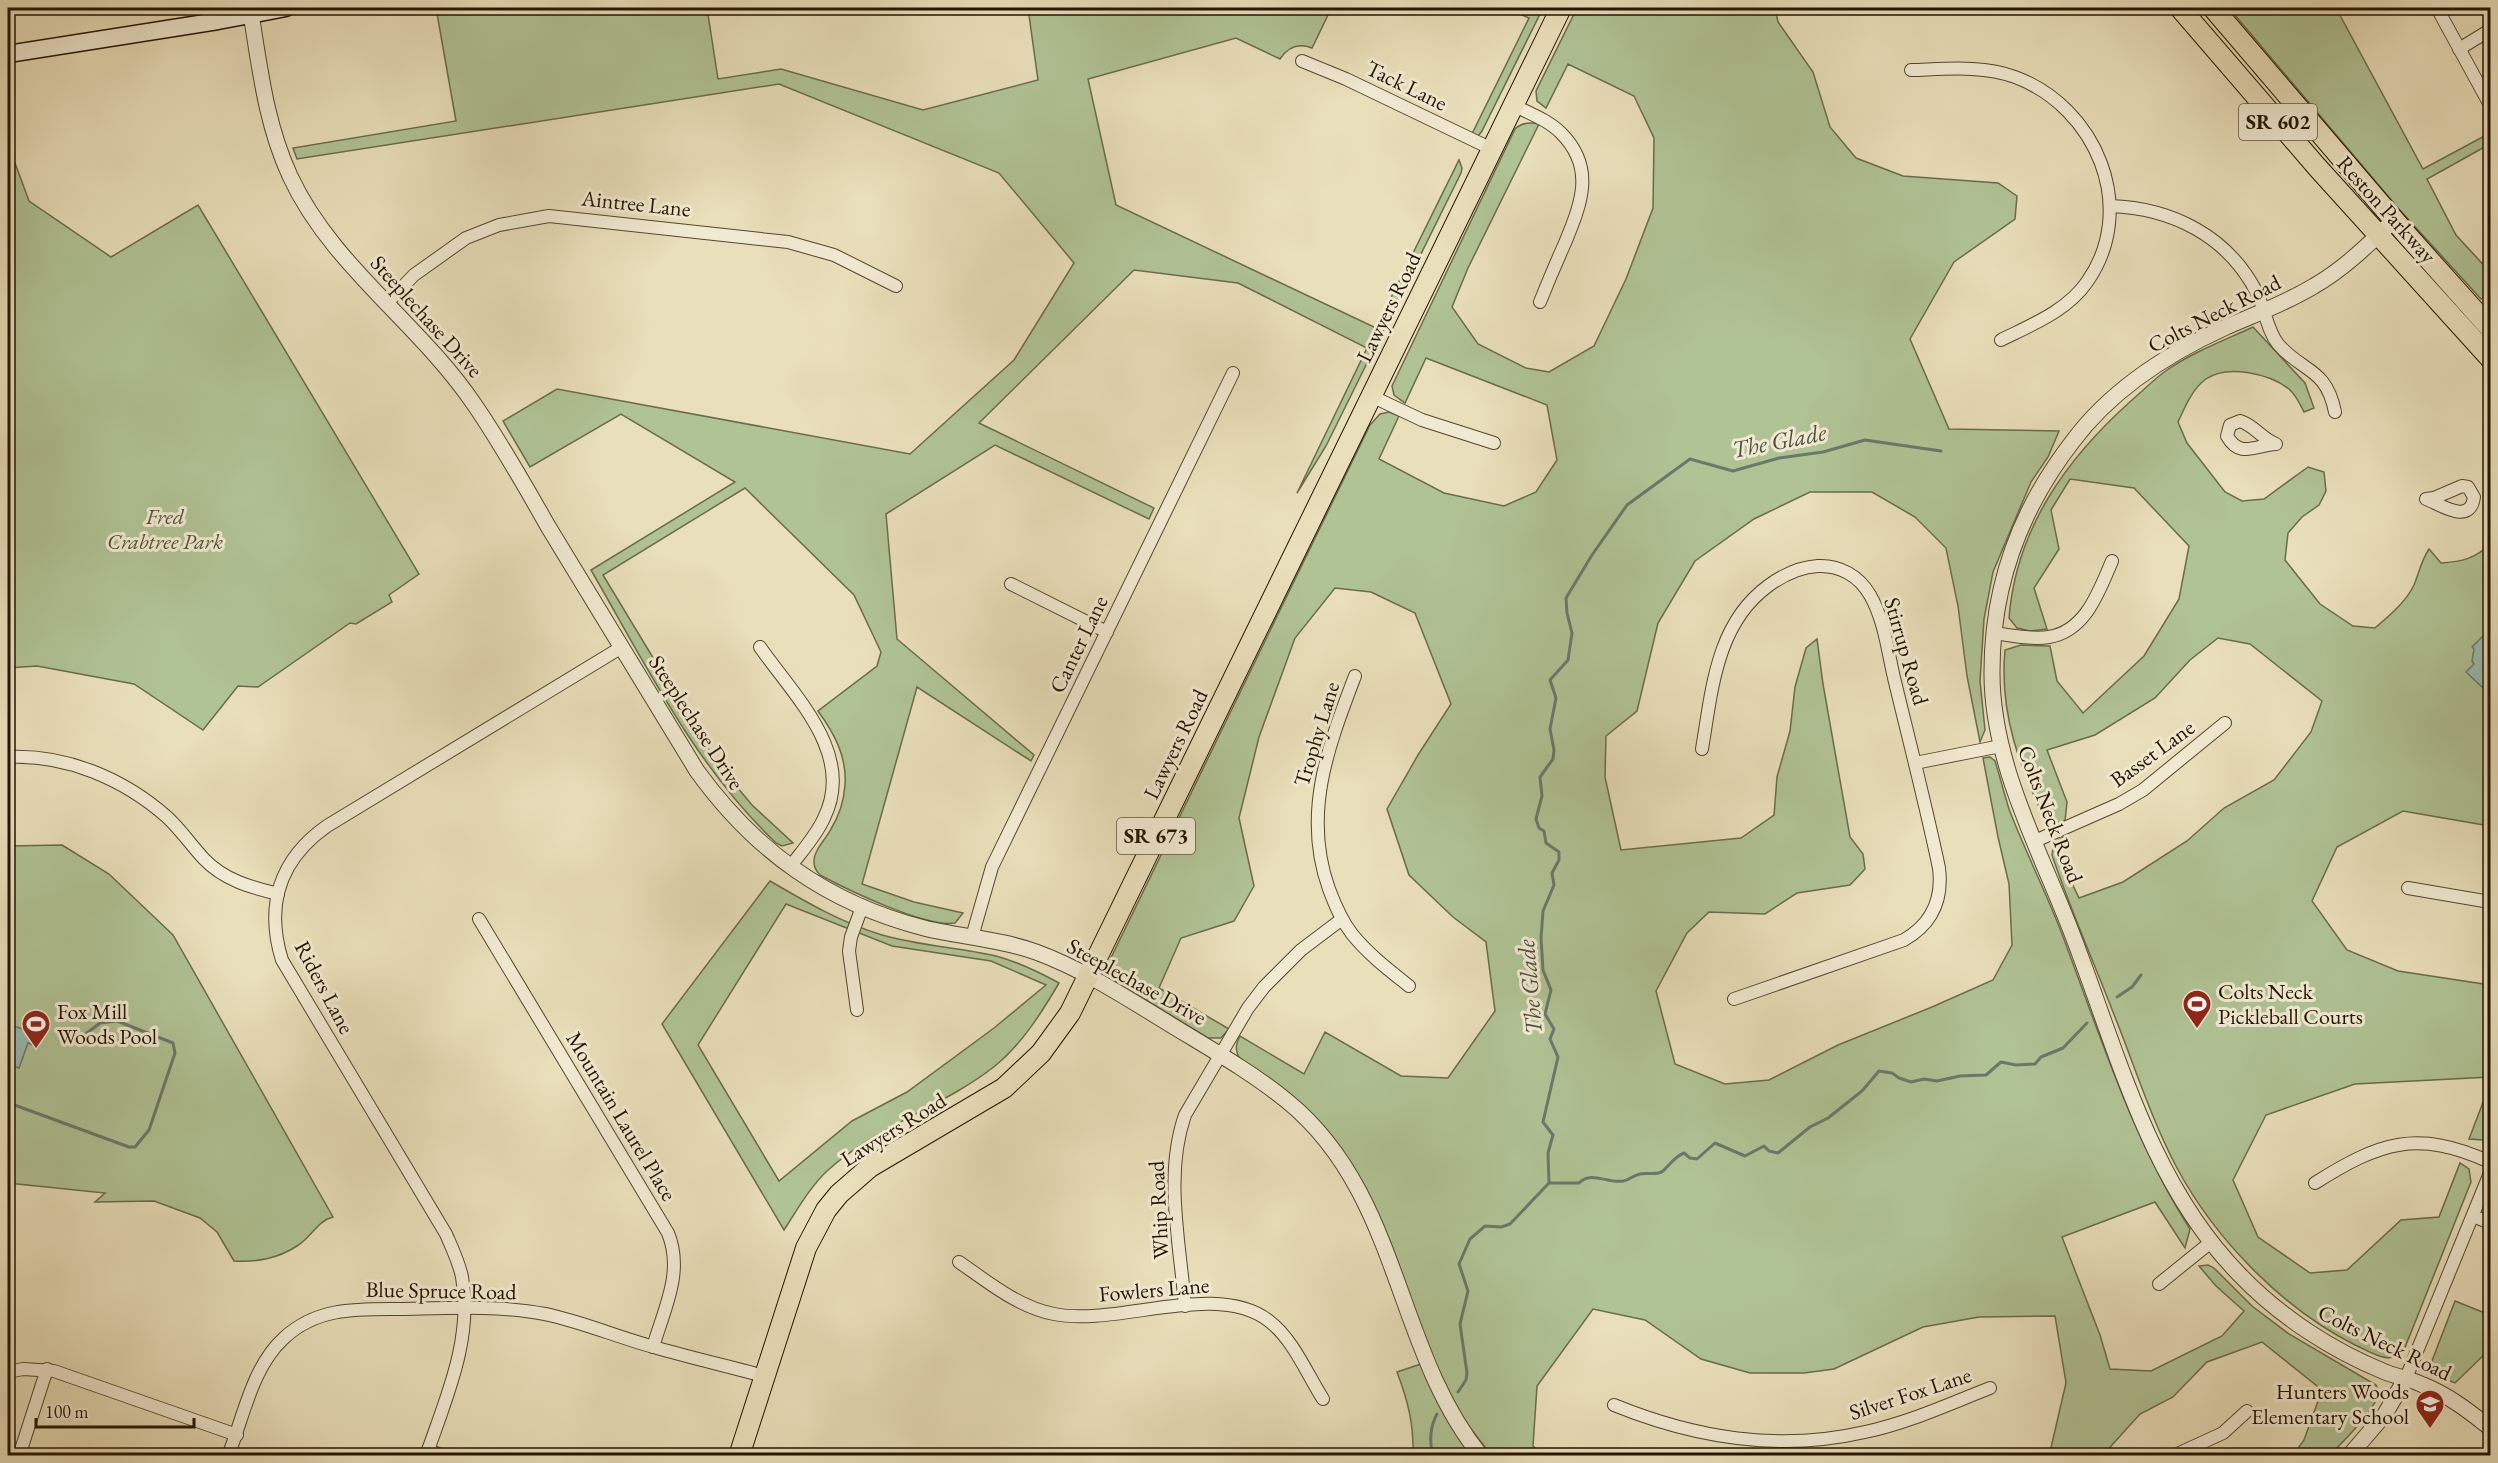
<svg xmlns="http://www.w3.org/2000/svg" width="2498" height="1463" viewBox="0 0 2498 1463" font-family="'EB Garamond',serif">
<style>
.green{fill:#b0c395;stroke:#6a6c4b;stroke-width:1.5;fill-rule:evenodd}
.water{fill:#98bcb4;stroke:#69796c;stroke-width:1.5}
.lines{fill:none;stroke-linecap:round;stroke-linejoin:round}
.stream{stroke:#69796c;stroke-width:3}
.minor-casing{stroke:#54472f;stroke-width:14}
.tertiary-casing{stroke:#54472f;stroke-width:17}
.secondary-casing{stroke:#231401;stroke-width:19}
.primary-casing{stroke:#231401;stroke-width:22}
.minor{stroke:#f1ead2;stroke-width:12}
.tertiary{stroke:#f1ead2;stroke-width:15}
.secondary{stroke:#f1ead2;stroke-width:16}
.primary{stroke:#e9dfba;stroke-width:20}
.labels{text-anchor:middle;stroke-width:6;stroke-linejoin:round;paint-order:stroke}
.shield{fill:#f1ead2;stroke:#615440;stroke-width:1.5}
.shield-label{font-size:21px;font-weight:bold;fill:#231401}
.street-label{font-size:22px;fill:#231401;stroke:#f1ead2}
.park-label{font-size:22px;font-style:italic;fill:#545135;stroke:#f1ead2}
.poi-label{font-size:22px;fill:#231401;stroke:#f1ead2;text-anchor:start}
.water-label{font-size:24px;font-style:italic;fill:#4c4f40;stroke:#f1ead2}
</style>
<rect width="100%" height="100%" fill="#e9dfba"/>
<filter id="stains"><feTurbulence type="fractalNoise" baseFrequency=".00333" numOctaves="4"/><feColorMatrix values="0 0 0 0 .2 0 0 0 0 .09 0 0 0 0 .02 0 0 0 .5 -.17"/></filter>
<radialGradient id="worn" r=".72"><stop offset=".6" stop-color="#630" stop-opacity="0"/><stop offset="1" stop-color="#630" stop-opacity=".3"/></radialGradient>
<g class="green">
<path d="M436 8H707L718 79 781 69 923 110 1038 80 1028 8H1172L1173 13 1196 8H1342L1330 11 1312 48C1299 43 1288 47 1280 59L1236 38 1088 79 1116 205 1376 328 1459 160 1462 168 1461 173 1326 446 1297 493 1367 348 1238 283 1134 270 979 423 1154 508 1149 519 995 445 886 514 897 639 1034 755 1031 761 917 687 862 884 914 902 963 913 955 923C926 928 846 889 820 875 816 871 814 868 814 862 813 851 826 839 831 829 839 816 844 800 845 785 847 756 834 733 818 711L877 666 881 652 854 595 745 488 603 575 716 762 752 805 793 843 782 846 776 843C695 766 646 665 591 570L735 482 621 414 530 467 503 421 557 389 910 454 1014 360 1074 263 999 173 779 84 297 159 293 148 456 121Z"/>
<path d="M1506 8H1543L1482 131 1478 136 1470 138 1529 18Z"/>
<path d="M1577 8H1775L1778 22 1813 72 1830 127 1856 158 1903 176 1998 183 2017 196 2015 219 1954 262 1910 339 1949 429 2059 431 2048 457 2031 482 1993 572 1984 619 1980 681 1985 730 1980 742 1967 676 1958 606 1946 548 1915 517 1872 492H1810L1754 519 1695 561 1658 623 1637 711 1606 736 1605 777 1621 850 1741 838 1774 815 1777 777 1790 731 1795 687 1806 648 1817 639 1823 684 1850 837 1863 854 1865 869 1850 885 1797 893 1765 914 1709 912 1687 933 1656 991 1675 1064 1725 1084 1769 1080 1838 1045 1932 1007 1993 980 2012 945 2009 884 1998 837 1983 758 1990 757 1995 761C2000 777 2004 793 2009 809 2025 851 2046 892 2062 934 2100 1035 2132 1138 2190 1229L2185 1248 2155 1202 2062 1237 2100 1335 2110 1369 2151 1371 2222 1336 2244 1311 2216 1286 2199 1266 2208 1265 2214 1268 2252 1306 2289 1334 2376 1385C2377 1388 2379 1390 2378 1394 2377 1408 2340 1445 2330 1455H2293L2304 1440 2322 1390 2262 1342 2207 1362 2173 1397 2140 1414 2103 1455H2045L2050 1452 2066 1383 2055 1316 1979 1317 1923 1327 1834 1369 1804 1373H1750L1701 1359 1645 1320 1593 1309 1537 1386 1533 1446 1543 1455H1491L1461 1416 1432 1357 1387 1234 1356 1175 1241 1061C1235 1051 1235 1046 1240 1036L1304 1074 1325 1032 1401 1076 1448 1078 1495 1011 1486 942 1453 917 1409 875 1387 809 1418 755 1451 704 1415 613 1371 592 1335 588 1295 638 1259 737 1239 818 1254 886 1234 921 1181 938 1159 988 1229 1029 1221 1038H1208L1115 981C1110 975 1107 971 1108 964L1370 425 1380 414 1389 412 1399 416 1379 459 1444 493 1504 506 1536 492 1557 460 1547 405 1426 358 1405 403 1394 395 1392 386 1515 129C1522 122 1530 122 1539 124L1468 268 1452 307 1478 344 1526 368 1549 372 1594 346 1626 279 1653 208 1654 138 1634 96 1568 64 1546 108 1537 101 1536 91Z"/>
<path d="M2232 8H2336L2423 169 2490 133V144L2427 179 2456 235 2490 272V299L2487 295 2481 299 2398 208 2234 14Z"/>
<path d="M8 144 29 201 111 257 198 205 419 574 389 595 392 602 356 624 350 623 258 687 238 686 203 730 134 684 37 666 8 668Z"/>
<path d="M2253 327 2305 383 2314 408 2304 412C2300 404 2296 395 2289 389 2270 374 2228 364 2206 379 2192 389 2185 407 2178 422L2187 443 2225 492 2242 501 2264 499 2308 467 2324 472 2326 491 2319 505 2302 517 2288 533 2285 560 2320 604 2353 626 2375 628C2389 616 2406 602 2414 585 2419 573 2421 561 2429 549L2441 563C2462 562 2476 558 2490 544V826L2403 811 2337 847 2312 901 2347 950 2398 971 2490 985V1077L2355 1084 2266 1115 2233 1180 2258 1237 2310 1273 2347 1270 2401 1220 2439 1217 2460 1163 2469 1169 2471 1182 2404 1350C2391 1367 2371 1352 2355 1345 2283 1309 2215 1239 2177 1168 2151 1119 2134 1064 2113 1012 2093 960 2070 909 2052 855L2054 843 2063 837 2060 858 2079 898 2123 882 2187 841 2224 808 2274 780 2311 732 2322 701 2250 644 2218 638 2190 660 2155 698 2095 735 2047 750 2067 802 2065 821 2047 824C2020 768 1999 714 2005 650L2021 645 2050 646 2057 681 2083 713 2144 656 2179 599 2189 546 2134 488 2070 479 2051 510 2059 549 2034 588 2047 629 2030 631 2017 628 2009 618C2016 528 2067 458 2132 400 2144 390 2155 378 2167 370 2193 352 2225 340 2253 327Z"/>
<path d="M62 845 109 874 173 935 333 1217C317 1221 311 1238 297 1246 277 1259 257 1262 234 1261L217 1232 200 1218 154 1201 95 1202 105 1193 8 1183V846Z"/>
<path d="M770 881C806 902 842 923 882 935 920 946 958 947 996 956 1018 962 1039 972 1059 983 1042 1012 1022 1044 995 1066 943 1107 876 1126 827 1171 810 1187 797 1210 784 1230L662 1024ZM786 904 892 946 991 961 1046 985 994 1028 907 1092 852 1121 779 1181 698 1045Z"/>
<path d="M2490 1084V1134L2483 1140 2469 1139Z"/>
<path d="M2455 1301 2490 1315V1349L2455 1383 2434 1375 2430 1366Z"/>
<path d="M1421 1364 1481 1455H1413C1414 1425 1408 1401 1397 1372Z"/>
</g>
<g class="water">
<path d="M2484 635 2490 641V682L2488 681 2482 687 2466 672 2474 664 2472 661 2474 649 2472 647Z"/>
<path d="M13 1026 43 1035 38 1047 28 1043 19 1068 8 1064V1041Z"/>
</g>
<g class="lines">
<g class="stream">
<path d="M2117 997 2132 987 2141 975"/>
<path d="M9 1103 129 1147H135L149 1130 175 1053 173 1043 117 1021 100 1023 75 1042"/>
<path d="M1549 1183H1579C1591 1170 1608 1184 1623 1181 1629 1180 1634 1175 1640 1174 1647 1172 1657 1176 1663 1171 1670 1165 1674 1157 1684 1153L1690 1158 1697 1159 1715 1143 1745 1156 1764 1146 1769 1151 1778 1153 1810 1127 1828 1118 1862 1091 1879 1071 1892 1073 1899 1078 1911 1082 1924 1079 1937 1081 1960 1076 1986 1075 2001 1062 2016 1065 2035 1064 2041 1057 2063 1048 2087 1023"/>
<path d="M1458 1392 1466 1380 1467 1373 1460 1324 1468 1291 1459 1264 1470 1239 1485 1226 1501 1227 1510 1224 1549 1183 1548 1153 1553 1135 1543 1122 1558 1057 1550 1039 1554 1029 1545 1014 1551 990 1543 970 1541 938 1543 911 1554 885 1552 873 1559 860V852L1546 843 1544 831 1539 828 1536 819 1542 796 1540 777 1553 759 1554 750 1550 729 1556 698 1550 680 1568 660 1572 633 1567 613 1566 598 1592 555 1627 505 1690 459 1733 471 1779 458 1823 452 1865 440 1941 451"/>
<path d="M1433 1456C1429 1441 1430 1427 1437 1414"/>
</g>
<g class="minor-casing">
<g id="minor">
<path d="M2437 8 2490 105"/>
<path d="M2459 49 2490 30"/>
<path d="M1302 61 1346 79 1492 149"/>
<path d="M1911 70C1946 69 1983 65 2015 77 2096 107 2139 208 2087 282 2067 311 2031 325 2001 340"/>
<path d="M1513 105C1529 113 1548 120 1561 133 1596 168 1581 204 1565 243 1556 263 1548 282 1540 302"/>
<path d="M2110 206C2172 208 2228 236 2257 293 2265 309 2267 330 2278 344 2303 373 2326 367 2335 412"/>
<path d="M388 302 414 275 466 238 499 225 549 216 788 242 834 255 896 286"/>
<path d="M1371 396 1422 420 1494 443"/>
<path d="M2240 421C2254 425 2262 439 2276 444 2256 445 2240 459 2227 436L2230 425Z"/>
<path d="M2462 486 2468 487 2474 497C2470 526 2440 504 2426 499L2434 498Z"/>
<path d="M1011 584 1107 632"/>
<path d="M1993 633C2011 635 2031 640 2049 637 2086 631 2099 591 2112 561"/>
<path d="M760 647C794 696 856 754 824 818 816 836 802 851 790 867"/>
<path d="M1355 676C1328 747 1302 814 1329 889 1335 905 1341 920 1352 934 1368 954 1389 970 1409 986"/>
<path d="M1702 749C1712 690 1716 624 1768 586 1783 575 1799 567 1818 566 1840 565 1859 576 1870 595 1885 621 1888 654 1895 682 1910 744 1926 806 1939 868 1943 900 1932 924 1904 940L1734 999"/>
<path d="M8 757C66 754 124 779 167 817 181 830 191 845 204 859 224 880 250 887 278 894"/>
<path d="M1915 763 2001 746"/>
<path d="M2035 841 2119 804 2143 790 2225 723"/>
<path d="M2408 888 2490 902"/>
<path d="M479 919 668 1233C684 1272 664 1309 653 1347"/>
<path d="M972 937 992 867 1233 373"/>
<path d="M857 1010 849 951 851 937 862 907"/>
<path d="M2315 1183C2380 1142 2417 1129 2490 1162"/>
<path d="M2473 1216 2490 1223"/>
<path d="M959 1262C988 1282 1018 1307 1054 1314 1117 1327 1216 1280 1269 1321 1293 1339 1307 1374 1323 1399"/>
<path d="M2159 1284 2211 1242"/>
<path d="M1185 1306C1180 1243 1164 1175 1185 1115L1248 1008 1264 987 1301 950 1342 919"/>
<path d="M8 1372 23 1369 54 1371 237 1435"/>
<path d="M2406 1378 2490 1173"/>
<path d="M1614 1405C1695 1438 1778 1452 1865 1432 1908 1423 1949 1404 1990 1388"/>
<path d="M428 1450 444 1456"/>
<path d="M19 1456 47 1369"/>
<path d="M228 1456C244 1416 252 1367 284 1338 317 1307 358 1309 400 1309 448 1308 498 1305 545 1314 583 1322 617 1337 654 1347 691 1358 728 1366 764 1376"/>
<path d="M426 1456C446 1398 473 1339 462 1277 459 1262 452 1248 446 1234L282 960C265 905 280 859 327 826L622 647"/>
<path d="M2173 1456 2223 1433 2247 1411"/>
</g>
</g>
<g class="tertiary-casing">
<g id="tertiary">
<path d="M251 14C260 69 266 124 290 176 331 265 419 323 474 404 501 443 525 486 549 528 599 609 648 690 697 771 755 851 827 903 924 928 961 937 1000 939 1036 952 1082 969 1122 995 1163 1020 1205 1046 1249 1070 1287 1101 1401 1194 1394 1349 1481 1456"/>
<path d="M2394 220C2369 244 2344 269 2314 286 2286 303 2256 314 2226 327 2169 353 2111 390 2073 441 2021 508 1992 586 1992 671 1991 761 2039 848 2071 931 2117 1049 2148 1181 2239 1274 2279 1316 2331 1350 2385 1372 2398 1377 2411 1379 2423 1385 2448 1395 2469 1411 2490 1428"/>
<path d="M2349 1456 2385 1414 2406 1378"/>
</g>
</g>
<g class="secondary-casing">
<path id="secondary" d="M8 54 218 21 286 8"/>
</g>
<g class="primary-casing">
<g id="primary">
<path d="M2180 8 2317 167 2490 358"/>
<path d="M2213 8 2407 235 2490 328"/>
<path d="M739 1456 806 1248 826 1210 839 1194 870 1167 1004 1088 1041 1053 1070 1013 1561 8"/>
</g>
</g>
<use href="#minor" class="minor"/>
<use href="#tertiary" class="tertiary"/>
<use href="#secondary" class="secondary"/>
<use href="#primary" class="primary"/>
</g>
<defs>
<g id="stadium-pin" transform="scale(1.5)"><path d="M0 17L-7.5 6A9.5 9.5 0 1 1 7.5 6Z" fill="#8f2418" stroke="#f1ead2"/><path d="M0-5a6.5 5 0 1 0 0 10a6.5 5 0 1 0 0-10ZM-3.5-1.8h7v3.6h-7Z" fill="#fff"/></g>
<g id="school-pin" transform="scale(1.5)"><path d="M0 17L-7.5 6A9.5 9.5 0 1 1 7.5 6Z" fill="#8f2418" stroke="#f1ead2"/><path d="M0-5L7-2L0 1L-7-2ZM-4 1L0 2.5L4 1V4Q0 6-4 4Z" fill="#fff"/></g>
</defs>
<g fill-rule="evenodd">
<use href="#stadium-pin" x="2197" y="1004"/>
<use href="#stadium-pin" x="36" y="1024"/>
<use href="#school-pin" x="2430" y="1404"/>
</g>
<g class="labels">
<g class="shield">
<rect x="2239" y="104" width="78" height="36" rx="4.5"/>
<rect x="1117" y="818" width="78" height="36" rx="4.5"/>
</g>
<g class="shield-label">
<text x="2278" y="129">SR 602</text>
<text x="1156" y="843">SR 673</text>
</g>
<g class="street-label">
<text transform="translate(1407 85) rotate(26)" y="8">Tack Lane</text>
<text transform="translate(636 203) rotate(6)" y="8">Aintree Lane</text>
<text transform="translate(2387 209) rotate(48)" y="8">Reston Parkway</text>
<text transform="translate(1388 307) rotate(-64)" y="8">Lawyers Road</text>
<text transform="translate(2214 313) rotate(-27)" y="8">Colts Neck Road</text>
<text transform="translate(427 316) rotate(48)" y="8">Steeplechase Drive</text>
<text transform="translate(1078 644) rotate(-64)" y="8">Canter Lane</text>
<text transform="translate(1907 651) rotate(74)" y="8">Stirrup Road</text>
<text transform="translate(697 722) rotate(57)" y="8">Steeplechase Drive</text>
<text transform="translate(1316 734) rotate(-73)" y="8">Trophy Lane</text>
<text transform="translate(1175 744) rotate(-64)" y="8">Lawyers Road</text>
<text transform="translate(2152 753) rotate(-36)" y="8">Basset Lane</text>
<text transform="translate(2051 814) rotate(69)" y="8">Colts Neck Road</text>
<text transform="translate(1137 981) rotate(29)" y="8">Steeplechase Drive</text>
<text transform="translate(325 987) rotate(62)" y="8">Riders Lane</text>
<text transform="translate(622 1116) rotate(59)" y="8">Mountain Laurel Place</text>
<text transform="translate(893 1129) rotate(-32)" y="8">Lawyers Road</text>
<text transform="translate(1158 1210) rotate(-93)" y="8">Whip Road</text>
<text transform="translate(1154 1289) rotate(-5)" y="8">Fowlers Lane</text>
<text transform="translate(441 1290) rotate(1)" y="8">Blue Spruce Road</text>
<text transform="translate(2385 1342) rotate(26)" y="8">Colts Neck Road</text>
<text transform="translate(1910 1393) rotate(-18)" y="8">Silver Fox Lane</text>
</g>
<g class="park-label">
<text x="165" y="524">Fred<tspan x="165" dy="25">Crabtree Park</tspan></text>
</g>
<g class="poi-label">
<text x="2218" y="999">Colts Neck<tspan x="2218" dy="25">Pickleball Courts</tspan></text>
<text x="57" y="1019">Fox Mill<tspan x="57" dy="25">Woods Pool</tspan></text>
<text x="2409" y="1399" text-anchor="end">Hunters Woods<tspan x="2409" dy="25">Elementary School</tspan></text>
</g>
<g class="water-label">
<text transform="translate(1779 441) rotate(-11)" y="8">The Glade</text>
<text transform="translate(1530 987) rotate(-95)" y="8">The Glade</text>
</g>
</g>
<rect width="2498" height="1463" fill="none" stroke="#e9dfba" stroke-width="30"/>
<rect x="9" y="9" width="2480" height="1445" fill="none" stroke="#231401" stroke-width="3"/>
<rect x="15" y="15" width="2468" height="1433" fill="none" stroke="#231401" stroke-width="1.5"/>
<path d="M36 1418v9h158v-9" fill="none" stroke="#231401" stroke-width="3"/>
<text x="45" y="1418" font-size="18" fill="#231401" stroke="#f1ead2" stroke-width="4.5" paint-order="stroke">100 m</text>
<rect width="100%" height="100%" filter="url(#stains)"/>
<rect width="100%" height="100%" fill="url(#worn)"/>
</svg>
